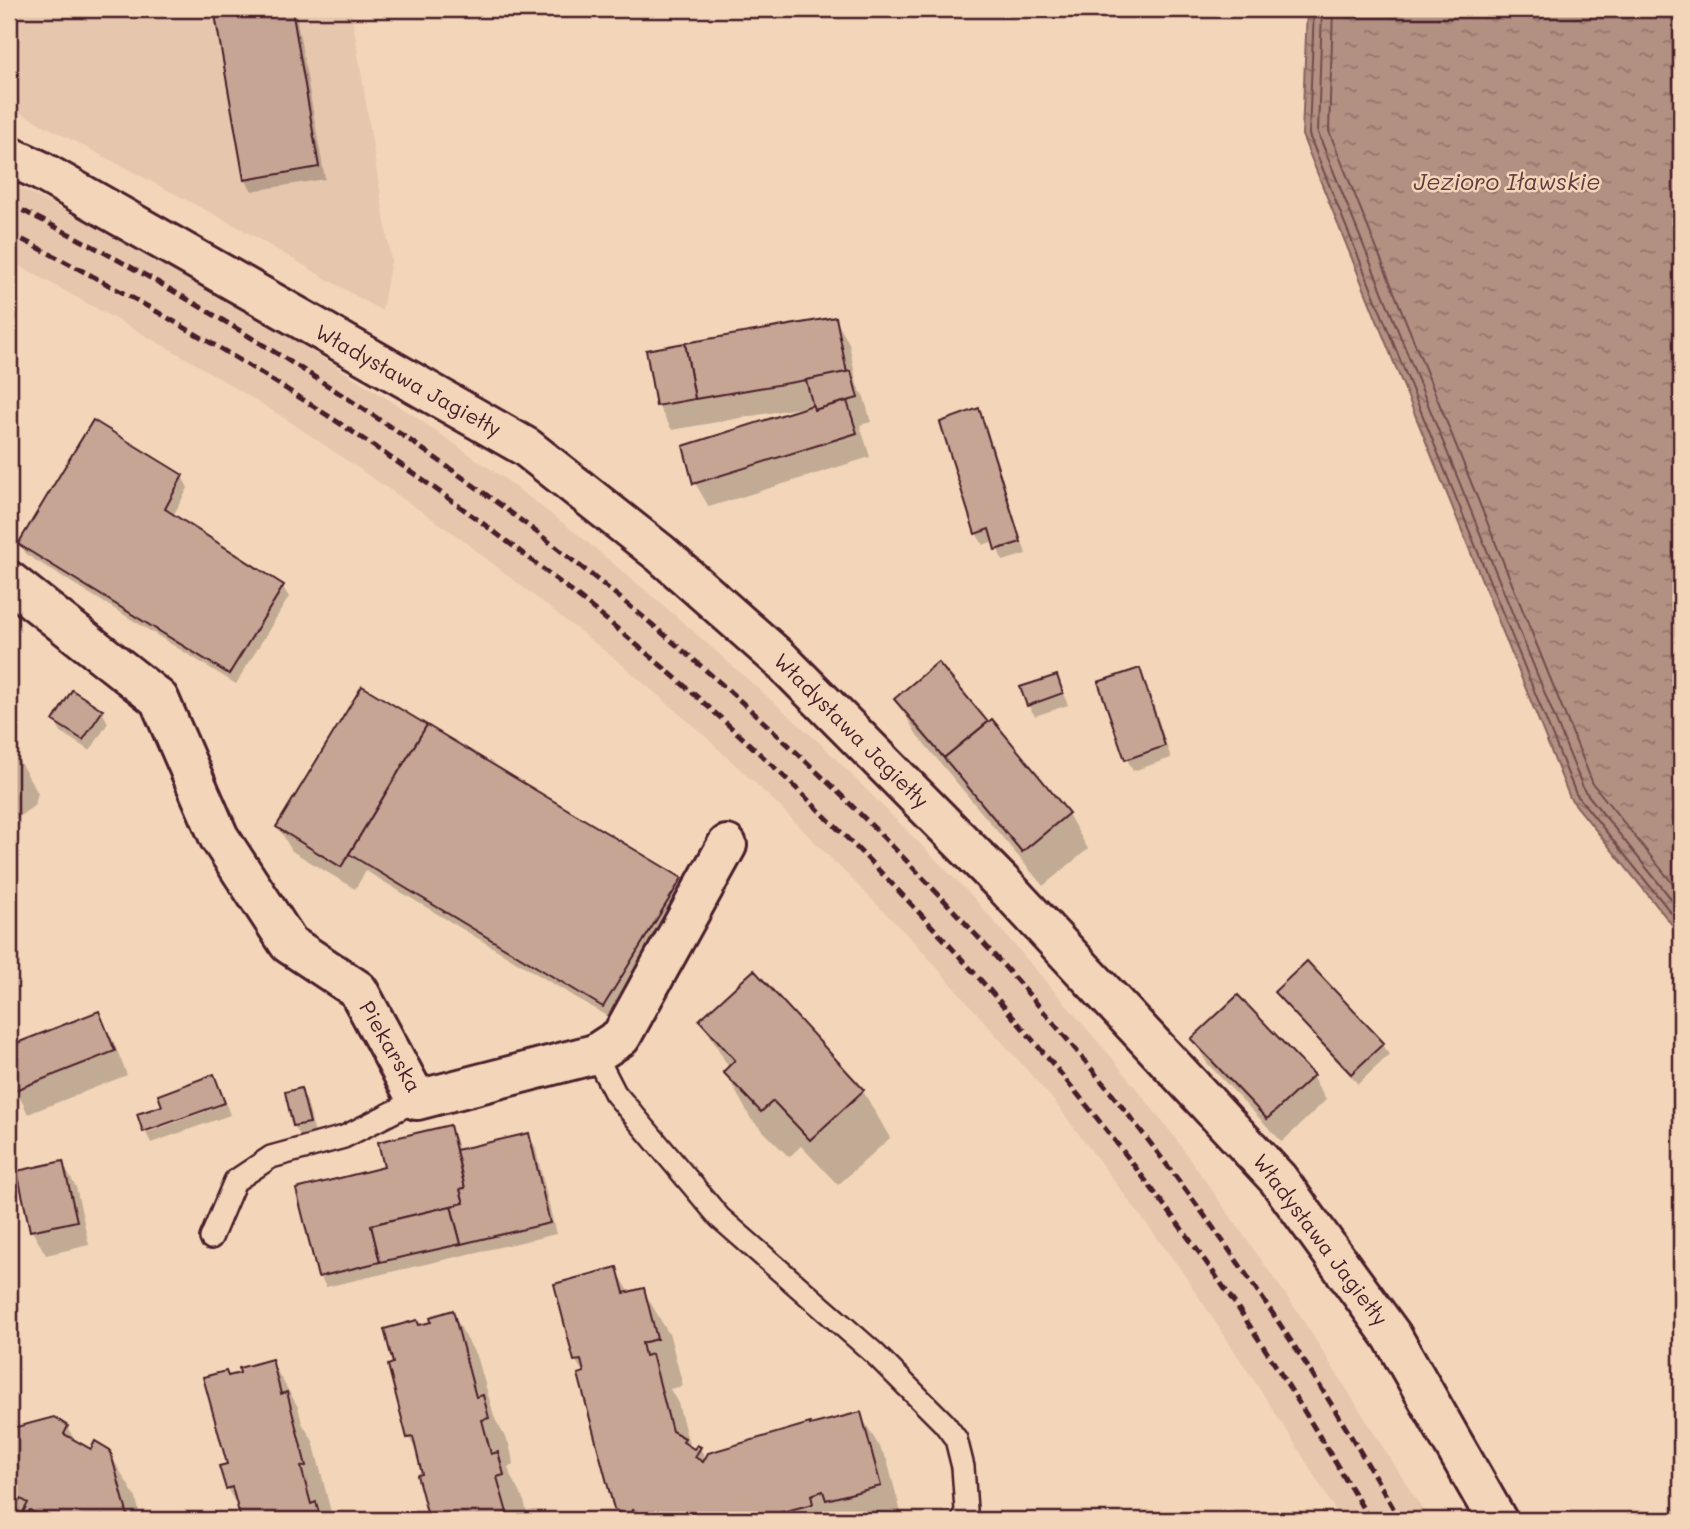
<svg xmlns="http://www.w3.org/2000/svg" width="1690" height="1529" viewBox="0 0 1690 1529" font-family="Mali,sans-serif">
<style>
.built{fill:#e6c7ae}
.water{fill:url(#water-ripples);stroke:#88635f;stroke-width:2}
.shadow{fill:#0003}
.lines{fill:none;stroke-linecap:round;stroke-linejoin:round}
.shore{stroke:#744c4e;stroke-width:2}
.building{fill:#c6a594;stroke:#4a1f2b;stroke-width:2}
.lane-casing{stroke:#4a1f2b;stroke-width:26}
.street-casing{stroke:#4a1f2b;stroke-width:44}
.lane{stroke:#f3d6b9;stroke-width:21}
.street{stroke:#f3d6b9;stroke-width:38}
.rail{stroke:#4a1f2b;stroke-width:5;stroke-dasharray:10 5;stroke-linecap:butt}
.labels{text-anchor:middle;stroke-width:5;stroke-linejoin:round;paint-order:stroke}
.street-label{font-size:21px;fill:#4a1f2b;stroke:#f3d6b9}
.water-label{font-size:23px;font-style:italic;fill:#643b41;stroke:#f3d6b9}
</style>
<defs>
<pattern id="water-ripples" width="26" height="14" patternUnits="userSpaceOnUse" patternTransform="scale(1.75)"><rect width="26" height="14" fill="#b29082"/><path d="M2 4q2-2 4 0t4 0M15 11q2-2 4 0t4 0" fill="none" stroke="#93756b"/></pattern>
</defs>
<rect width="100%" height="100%" fill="#f3d6b9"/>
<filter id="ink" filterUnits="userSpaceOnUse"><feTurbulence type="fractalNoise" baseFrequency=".0143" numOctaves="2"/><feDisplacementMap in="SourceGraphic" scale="14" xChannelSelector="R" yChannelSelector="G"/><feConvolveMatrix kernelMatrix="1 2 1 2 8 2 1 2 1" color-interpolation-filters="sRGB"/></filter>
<g filter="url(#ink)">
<g class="built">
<path d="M9 9H351L391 260 382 311 236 226 9 107Z"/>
<path d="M9 182 144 251 232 301 410 413 508 481 585 540 676 616 820 743 972 896 1113 1059 1173 1135 1298 1312 1429 1520H1341L1289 1434 1179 1267 1053 1100 917 945 772 799 698 730 620 663 456 535 286 419 191 361 9 260Z"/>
</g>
<path class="water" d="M1307 9H1681V936L1570 798 1302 135Z"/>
<g class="shadow">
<path d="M216 9H295L325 179 252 191 245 179Z"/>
<path d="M835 319 849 343 857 385 864 397 871 422 860 425 870 457 709 507 695 483 811 408 810 406 672 430 658 406 648 351Z"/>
<path d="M979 410 985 422 1026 554 1003 561 994 541 983 545 976 533Z"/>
<path d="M182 476 188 488 173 516 282 586 289 597 236 684 27 555 20 544Z"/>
<path d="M938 665 987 725 1068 814 1088 849 1043 886 917 735 896 699Z"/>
<path d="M1139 670 1146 682 1171 758 1133 771 1127 759Z"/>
<path d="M1056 677 1068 705 1035 716 1028 705Z"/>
<path d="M362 688 681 880 688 891 610 1018 366 871 355 889 292 851 278 827Z"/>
<path d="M102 711 108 723 90 751 61 732 55 721Z"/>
<path d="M9 744 38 793 35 805 9 824Z"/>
<path d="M754 973 863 1091 890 1138 838 1185 801 1146 789 1157 751 1119 725 1072 729 1068 702 1021Z"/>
<path d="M1276 992 1383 1044 1389 1055 1358 1084 1283 1003Z"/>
<path d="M99 1014 112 1038 127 1075 28 1114 9 1076V1048Z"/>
<path d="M1193 1039 1312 1076 1326 1100 1282 1142 1207 1063Z"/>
<path d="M301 1090 307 1102 315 1134 301 1137 294 1126Z"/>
<path d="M226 1104 230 1115 151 1143 146 1133Z"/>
<path d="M449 1127 455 1138 459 1152 528 1135 535 1146 556 1234 326 1287 320 1276 386 1169Z"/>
<path d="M62 1163 76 1187 89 1245 46 1255 32 1231 19 1173Z"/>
<path d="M616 1269 630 1293 643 1290 670 1336 683 1386 670 1389 678 1403 690 1448 695 1451 700 1448 706 1459 860 1414 887 1460 903 1520H623L616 1508 584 1374 576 1361 556 1285Z"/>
<path d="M452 1312 478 1359 495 1419 509 1444 514 1465 508 1467 511 1477 524 1501 529 1520H431L419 1477 424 1475 420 1456 409 1438 395 1364 419 1327 433 1323Z"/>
<path d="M271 1361 298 1407 302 1423 313 1441 331 1512 326 1513 328 1520H243L241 1512 227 1488 228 1378Z"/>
<path d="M54 1419 67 1427 76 1442 91 1451H108L136 1498 141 1520H9V1430Z"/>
</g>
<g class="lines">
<g class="shore">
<path d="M1314 9 1309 135 1576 794 1681 925"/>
<path d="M1322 9 1318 133 1584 790 1681 911"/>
<path d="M1333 9 1329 131 1593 784 1681 894"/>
</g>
</g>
<g class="building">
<path d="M214 9H292L319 167 244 180Z"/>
<path d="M836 317 847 373 695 399 685 343Z"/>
<path d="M685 343 695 399 656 406 646 350Z"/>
<path d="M851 371 858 398 814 410 806 380Z"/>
<path d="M847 401 857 433 693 484 683 446 813 405 814 410Z"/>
<path d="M979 408 1021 542 995 550 989 529 975 534 940 422Z"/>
<path d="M93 420 183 475 165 509 284 585 229 674 18 544Z"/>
<path d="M938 662 988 722 944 758 894 699Z"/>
<path d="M1140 668 1165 746 1125 760 1098 682Z"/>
<path d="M1057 675 1063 693 1027 706 1020 687Z"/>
<path d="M362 686 427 725 341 867 276 827Z"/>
<path d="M72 690 103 710 83 740 53 721Z"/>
<path d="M992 719 1069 813 1022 852 944 758Z"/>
<path d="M427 725 682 878 603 1007 349 854Z"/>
<path d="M1307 961 1384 1043 1351 1074 1274 992Z"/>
<path d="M754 970 864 1090 810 1140 773 1101 761 1112 723 1072 735 1060 699 1020Z"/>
<path d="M1238 995 1314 1075 1267 1119 1191 1039Z"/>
<path d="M99 1011 115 1051 13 1091 9 1081V1046Z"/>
<path d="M214 1074 225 1103 143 1132 137 1114 162 1106 158 1095Z"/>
<path d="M301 1088 310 1123 293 1126 285 1092Z"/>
<path d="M450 1125 465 1188 460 1189 464 1203 371 1225 380 1262 318 1277 296 1189 384 1167 378 1142Z"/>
<path d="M529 1133 550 1223 461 1244 451 1206 464 1203 460 1189 465 1188 456 1150Z"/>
<path d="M63 1161 77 1221 30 1231 17 1171Z"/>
<path d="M451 1206 461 1244 380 1262 371 1225Z"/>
<path d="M617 1267 624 1293 644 1288 657 1339 642 1343 645 1356 652 1354 672 1431 685 1438 683 1442 694 1449 697 1445 701 1447 695 1457 703 1462 708 1453 810 1423V1425L861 1412 881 1486 826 1500 823 1491 811 1495 813 1504 751 1520H651L633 1510 629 1518 614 1509 578 1374 584 1372 581 1360 574 1361 554 1284Z"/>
<path d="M453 1310 476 1397 483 1395 489 1418 482 1420 491 1454 498 1452 504 1475 497 1477 509 1520H429L417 1475 422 1474 413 1437 407 1438 388 1365 393 1363 384 1329 417 1320 419 1325 431 1322 430 1317Z"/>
<path d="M272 1359 281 1394 287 1392 306 1466 301 1467 311 1504 316 1502 321 1520H241L232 1487 226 1489 219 1466 227 1464 203 1377 226 1371 228 1376 240 1373 239 1368Z"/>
<path d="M54 1417 68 1426 64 1434 91 1449 95 1441 110 1450 129 1520H39L41 1517 30 1510 27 1514 23 1512 28 1503 21 1499 16 1506 9 1508V1429Z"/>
</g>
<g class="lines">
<g class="lane-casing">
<g id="lane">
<path d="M595 1054 615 1093 720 1218 874 1353 944 1423 956 1439 963 1467 966 1510 963 1520"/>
<path d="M211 1238 235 1181 271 1157 344 1137 417 1100"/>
</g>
</g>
<g class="street-casing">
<g id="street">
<path d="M9 156 41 171 526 447 660 553 781 660 1004 885 1278 1179 1392 1336 1497 1520"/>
<path d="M9 581 159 699 219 837 289 944 358 990 417 1100 595 1054 621 1037 727 845"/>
</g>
</g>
<use href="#lane" class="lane"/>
<use href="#street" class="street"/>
<g class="rail">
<path d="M9 204C103 249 193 301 281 356 743 643 1133 1047 1400 1520"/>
<path d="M9 233C486 471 882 816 1195 1247 1259 1334 1314 1427 1370 1520"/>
</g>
</g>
</g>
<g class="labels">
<g class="street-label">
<text transform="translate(408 381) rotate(29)" y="7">Władysława Jagiełły</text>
<text transform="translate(851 731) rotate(45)" y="7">Władysława Jagiełły</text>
<text transform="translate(390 1047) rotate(60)" y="7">Piekarska</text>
<text transform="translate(1320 1240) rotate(53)" y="7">Władysława Jagiełły</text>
</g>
<g class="water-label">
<text x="1507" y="190">Jezioro Iławskie</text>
</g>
</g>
<rect width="1690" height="1529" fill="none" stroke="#f3d6b9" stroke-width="35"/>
<rect x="18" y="18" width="1655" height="1494" fill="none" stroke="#4a1f2b" stroke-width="2.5" filter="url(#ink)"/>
</svg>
